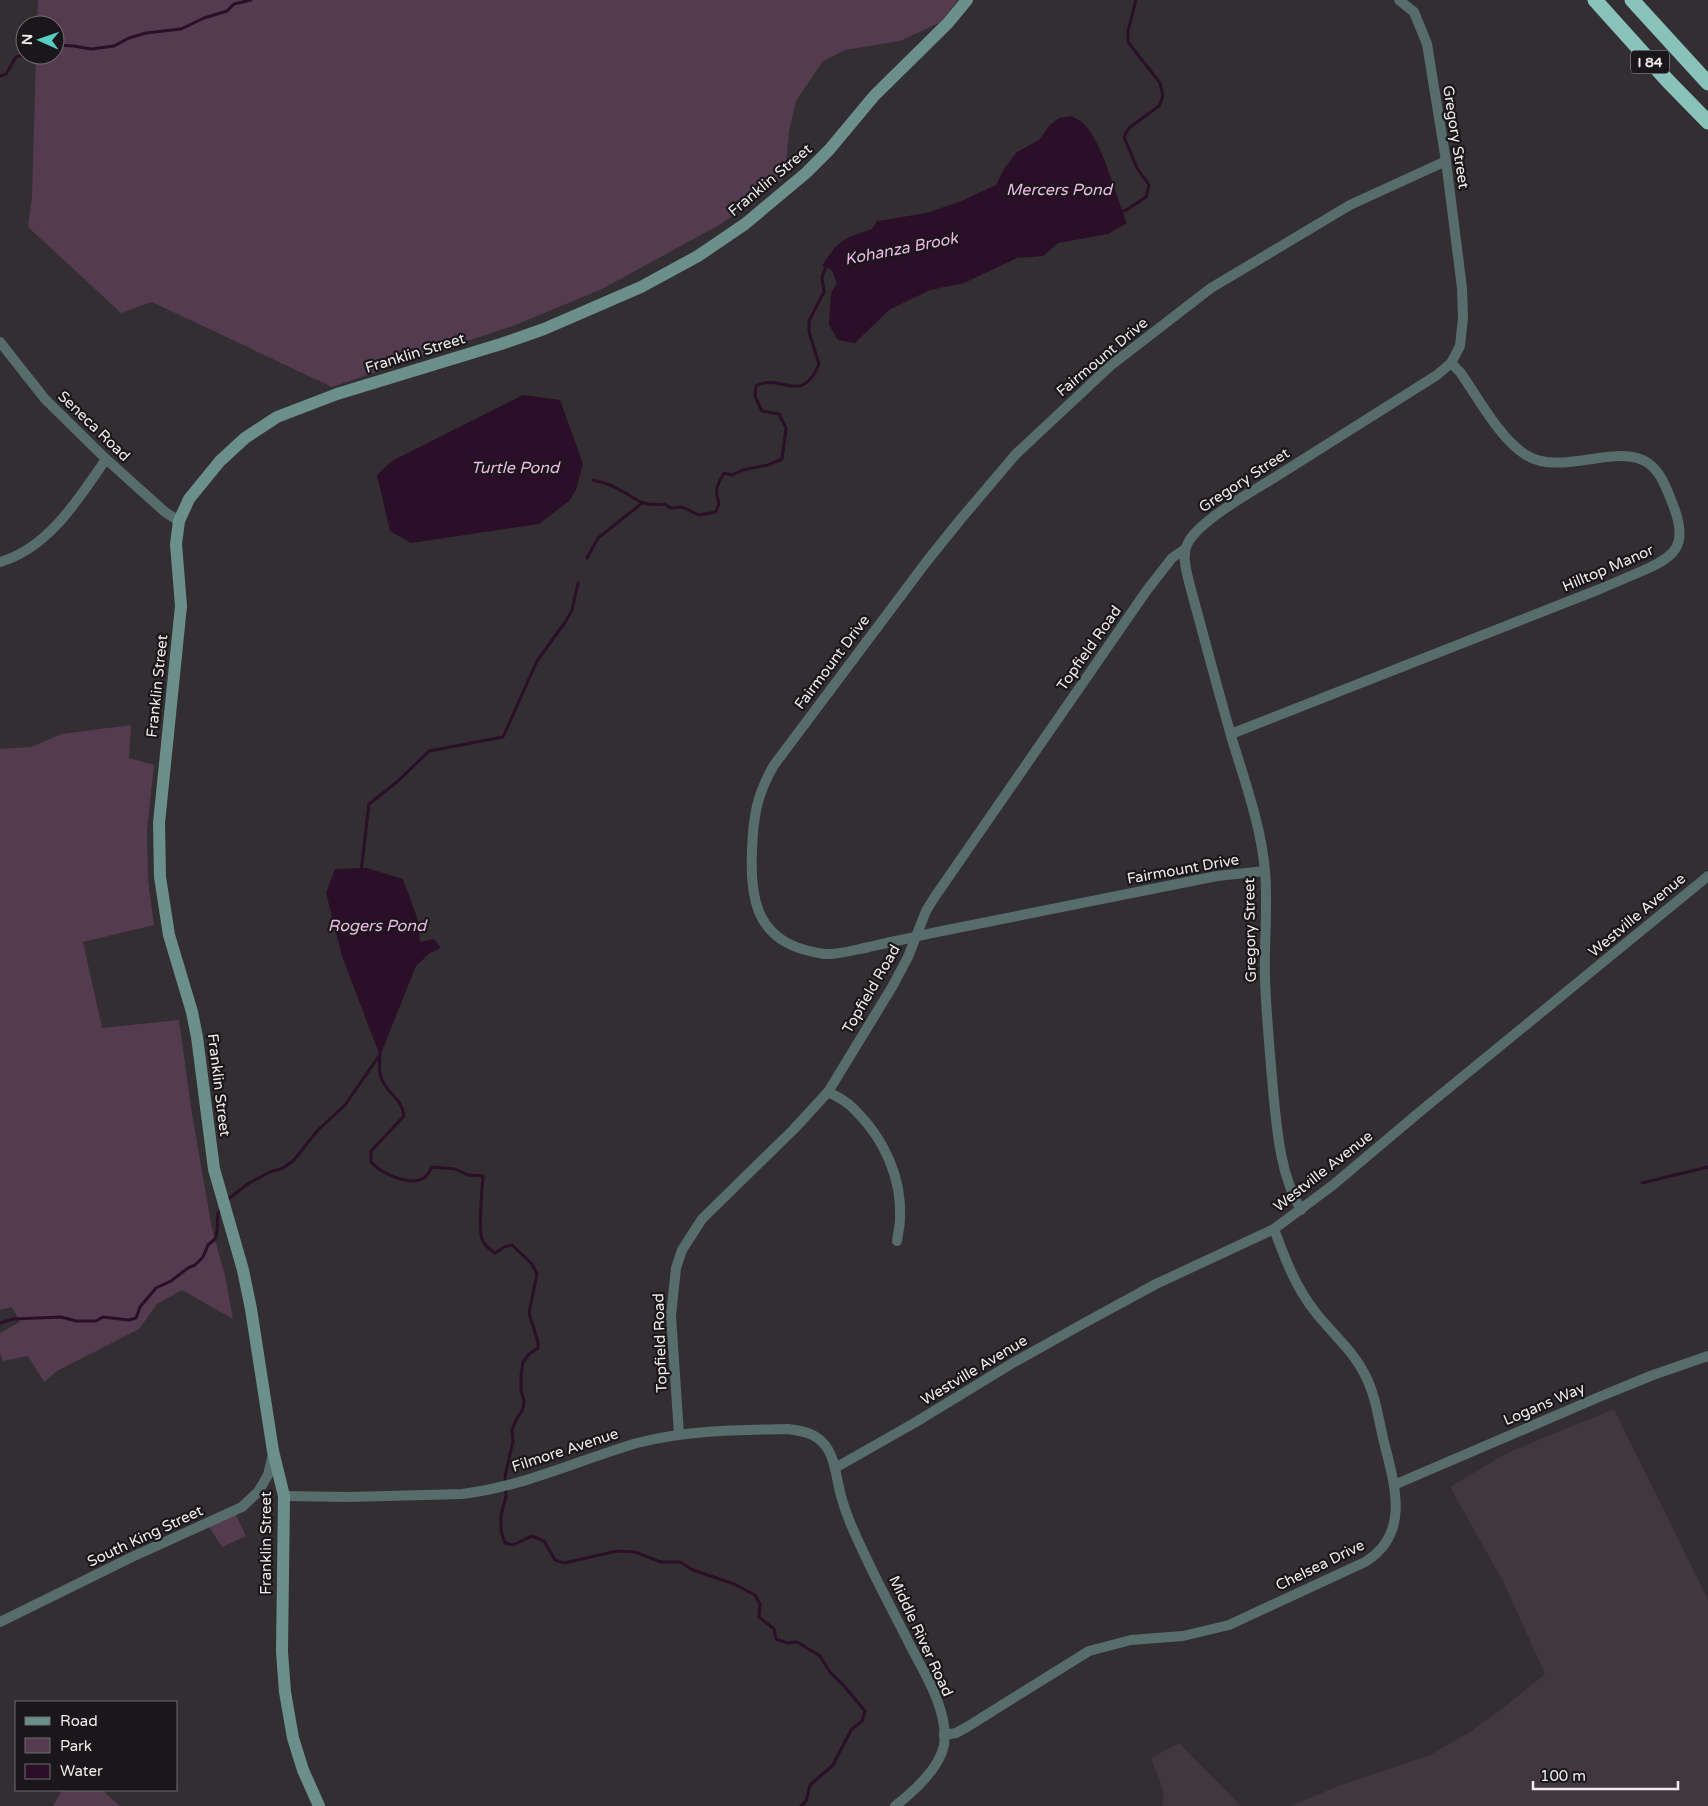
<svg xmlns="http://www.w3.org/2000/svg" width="1708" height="1806" viewBox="0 0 1708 1806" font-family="'Varela Round',sans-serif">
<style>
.built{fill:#41373f}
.green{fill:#543b50}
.water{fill:#2b0f28}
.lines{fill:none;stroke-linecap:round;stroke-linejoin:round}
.stream{stroke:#2b0f28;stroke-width:3}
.minor{stroke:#576d6b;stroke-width:10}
.secondary{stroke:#6b908b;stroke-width:12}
.motorway{stroke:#88c2bb;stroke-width:15}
.labels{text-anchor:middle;stroke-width:4.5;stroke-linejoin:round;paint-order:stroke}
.shield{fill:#191719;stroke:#afacae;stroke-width:1}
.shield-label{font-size:14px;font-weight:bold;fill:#efecee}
.street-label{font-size:15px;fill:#efecee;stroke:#191719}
.water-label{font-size:16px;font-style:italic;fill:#f0b8e8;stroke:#191719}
</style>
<rect width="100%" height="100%" fill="#332e32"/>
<g class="built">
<path d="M1614 1409 1708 1600V1806H1290L1336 1787 1430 1755 1468 1733 1502 1709 1545 1674 1504 1583 1450 1487 1507 1453Z"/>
<path d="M1179 1743 1241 1806H1162L1164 1796 1162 1787 1151 1758Z"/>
</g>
<g class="green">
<path d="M38 0H958L941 22 900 41 845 50 823 61 796 101 789 131 785 177 721 224 602 289 518 324 332 387 152 302 121 313 28 227 32 198 36 55H55V25H37Z"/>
<path d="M131 725 129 758 154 765 147 830 148 880 154 925 83 942 102 1028 179 1020 192 1114 212 1229 225 1276 233 1319 182 1290 157 1304 139 1329 57 1371 44 1382 28 1356 3 1361 0 1354V1333L20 1322 12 1307 0 1310V749L31 747 62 734Z"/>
<path d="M232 1506 246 1536 222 1547 204 1519Z"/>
<path d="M62 1790H102L120 1806H53Z"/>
</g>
<g class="water">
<path d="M1070 116C1075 118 1080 120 1084 124 1103 143 1116 197 1127 223L1108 234 1058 243 1043 256 1017 258 964 283 930 290 889 310 855 343 838 340 829 325 831 293 837 283 831 269 822 266C839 239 843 239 872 229L877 221 927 213 961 201 996 185 1004 169 1017 152 1039 140 1050 125 1059 118Z"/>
<path d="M523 395 560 400 583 464 576 490 569 501 539 524 411 543 390 531 377 475 392 461Z"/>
<path d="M367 868 403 879 418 920 420 942 434 939 441 948 430 953 416 966 380 1056 342 956 326 893 335 869Z"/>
</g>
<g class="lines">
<g class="stream">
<path d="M55 45 74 46 91 49 114 46 129 38 146 33 181 29 204 18 227 11 234 4 251 0"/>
<path d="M0 76 6 74 16 57 25 55"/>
<path d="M1120 211H1125L1146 197 1149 185 1137 168 1124 137 1129 128 1159 106 1163 96 1160 83 1128 42V31L1136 0"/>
<path d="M593 480C600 482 609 484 616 488 638 498 638 507 665 504L670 508 682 507 699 515 716 512 719 503C714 490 717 485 724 473L732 475 743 470 768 465 782 459 786 428 779 414 762 411 755 396 756 386C782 372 801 407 819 364L809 332V321L824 292 822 277 827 265"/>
<path d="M587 558 598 538 641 504"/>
<path d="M361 872 369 804 397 782 429 751 503 737 537 661 566 621 572 610 578 583"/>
<path d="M380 1052C380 1060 378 1070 381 1077 385 1093 402 1097 404 1116L371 1151V1162C381 1173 411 1188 425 1177 428 1175 430 1170 432 1167L455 1169 468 1175 483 1176C482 1190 478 1227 482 1239 484 1246 490 1249 495 1253L504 1247 512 1245 532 1264 537 1274 529 1313 538 1342V1348L529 1354 523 1362 521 1376V1390L524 1401 523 1409 516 1420 512 1430 513 1441 505 1476 506 1496 501 1515V1531L505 1543 513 1545 532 1536 544 1541 555 1560 564 1563 617 1551 635 1552 661 1562H680L693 1570 734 1584 755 1595 760 1604 759 1617 774 1629 776 1639 787 1643 797 1642 820 1656 830 1672 844 1686 865 1711 862 1721 851 1730 833 1765 810 1785 806 1801 801 1806"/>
<path d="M1642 1183 1708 1167"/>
<path d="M227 1200 249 1183 270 1172 283 1168 294 1160 318 1130 345 1105 379 1056"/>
<path d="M0 1323 13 1319 61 1317 76 1321H96L103 1317 129 1320 136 1318 140 1307 156 1288 171 1281 188 1268 195 1265 203 1257 208 1245 215 1239 217 1232 218 1213 221 1210"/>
</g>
<g class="minor">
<path d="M0 342 45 399 106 459 165 512 179 521"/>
<path d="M0 562C49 548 79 498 106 459"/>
<path d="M1231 734 1600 589C1614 583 1628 577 1642 571 1678 556 1688 543 1673 505 1667 490 1662 473 1648 463 1618 442 1562 477 1526 455 1500 439 1477 396 1460 372L1451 363"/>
<path d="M1265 871 1217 876C1122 895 1027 914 932 933 911 938 890 942 869 947 854 950 839 955 824 954 817 953 809 951 802 949 755 935 750 894 752 851 753 817 757 794 774 765L927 561 960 520 1016 454 1110 366 1211 288 1350 205 1446 161"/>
<path d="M828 1092C838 1097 848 1102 856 1111 884 1139 902 1178 900 1218 900 1226 898 1233 897 1241"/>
<path d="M1301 1210C1280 1175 1277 1130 1273 1090 1270 1052 1266 1014 1265 977 1264 941 1268 906 1265 871 1261 826 1245 782 1232 739 1217 687 1203 634 1189 582 1186 569 1181 554 1189 541 1202 519 1253 491 1277 476 1330 442 1384 409 1437 375L1451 363 1460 346 1463 318 1462 288 1446 161 1427 44 1414 12 1399 0"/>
<path d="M679 1434 671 1316 676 1268 682 1250 702 1219 793 1130 828 1092 892 987 908 957 926 911 934 898 1147 590 1172 558 1185 549"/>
<path d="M835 1468 916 1422 1011 1364 1088 1321 1156 1284 1274 1229 1333 1185 1422 1110 1708 876"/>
<path d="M1394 1485 1599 1397 1653 1375 1708 1356"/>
<path d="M284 1496 349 1497 462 1494C522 1487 579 1460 637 1443 686 1430 738 1430 788 1429 803 1431 815 1433 825 1445 835 1458 836 1476 840 1492 843 1504 847 1516 852 1527 869 1567 890 1605 909 1643 924 1673 949 1710 944 1745 940 1768 912 1793 895 1806"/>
<path d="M0 1622 132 1557 242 1507 258 1492 268 1475 273 1454"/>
<path d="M944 1735 956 1733 967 1727 1089 1651 1131 1640 1183 1636 1229 1625 1365 1562C1412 1533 1394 1483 1383 1438 1378 1416 1375 1393 1364 1373 1352 1350 1332 1333 1316 1313 1296 1288 1285 1259 1274 1229"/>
</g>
<path class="secondary" d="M319 1806 303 1770 293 1738 285 1692 282 1652 284 1496 273 1451 251 1309 243 1270 214 1169 197 1037 192 1012 169 935 160 877 159 823 181 606 176 544 179 521 189 499 220 461 245 438 277 417 337 394 501 344 544 329 641 287 698 256 745 224 806 173 829 150 874 96 948 23 967 0"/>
<g class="motorway">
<path d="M1595 0 1667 80 1708 122"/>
<path d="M1632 0 1708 83"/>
</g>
</g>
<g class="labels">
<rect class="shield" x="1631" y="50.5" width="38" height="23" rx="4"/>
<g class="shield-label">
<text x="1650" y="67">I 84</text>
</g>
<g class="street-label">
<text transform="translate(1456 137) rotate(81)" y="5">Gregory Street</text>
<text transform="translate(770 180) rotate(-40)" y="5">Franklin Street</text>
<text transform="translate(415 353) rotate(-17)" y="5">Franklin Street</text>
<text transform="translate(1102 357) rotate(-40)" y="5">Fairmount Drive</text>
<text transform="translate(94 426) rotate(44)" y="5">Seneca Road</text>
<text transform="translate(1244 480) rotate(-33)" y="5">Gregory Street</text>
<text transform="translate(1608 568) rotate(-23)" y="5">Hilltop Manor</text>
<text transform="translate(1089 648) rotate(-55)" y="5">Topfield Road</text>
<text transform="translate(832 662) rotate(-53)" y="5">Fairmount Drive</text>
<text transform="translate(157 686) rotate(-84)" y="5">Franklin Street</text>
<text transform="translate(1183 869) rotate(-10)" y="5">Fairmount Drive</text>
<text transform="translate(1637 915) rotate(-40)" y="5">Westville Avenue</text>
<text transform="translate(1250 930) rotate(-91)" y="5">Gregory Street</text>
<text transform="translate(871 989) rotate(-60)" y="5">Topfield Road</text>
<text transform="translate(219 1085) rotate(83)" y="5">Franklin Street</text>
<text transform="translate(1323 1171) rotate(-38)" y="5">Westville Avenue</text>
<text transform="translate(660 1343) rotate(-92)" y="5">Topfield Road</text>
<text transform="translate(974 1370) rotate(-31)" y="5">Westville Avenue</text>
<text transform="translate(1544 1404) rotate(-23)" y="5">Logans Way</text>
<text transform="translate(565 1450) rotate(-18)" y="5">Filmore Avenue</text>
<text transform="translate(145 1536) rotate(-25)" y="5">South King Street</text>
<text transform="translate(266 1543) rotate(-90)" y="5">Franklin Street</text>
<text transform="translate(1320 1565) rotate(-26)" y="5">Chelsea Drive</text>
<text transform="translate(921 1636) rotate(65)" y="5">Middle River Road</text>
</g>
<g class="water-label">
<text x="1059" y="195">Mercers Pond</text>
<text transform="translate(901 248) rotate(-11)" y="6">Kohanza Brook</text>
<text x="515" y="473">Turtle Pond</text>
<text x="377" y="931">Rogers Pond</text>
</g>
</g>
<rect x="15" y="1701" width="162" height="90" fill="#191719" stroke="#6f6c6e"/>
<rect x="25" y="1717" width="25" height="8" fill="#6b908b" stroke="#6f6c6e"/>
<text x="60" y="1726" font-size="15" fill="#efecee">Road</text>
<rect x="25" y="1738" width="25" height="15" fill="#543b50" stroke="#6f6c6e"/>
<text x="60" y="1751" font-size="15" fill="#efecee">Park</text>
<rect x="25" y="1764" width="25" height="15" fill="#2b0f28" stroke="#6f6c6e"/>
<text x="60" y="1776" font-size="15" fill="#efecee">Water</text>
<g transform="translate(40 40) rotate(272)"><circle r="24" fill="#191719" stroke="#6f6c6e"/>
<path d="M0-4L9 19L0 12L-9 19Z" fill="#56cec3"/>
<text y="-8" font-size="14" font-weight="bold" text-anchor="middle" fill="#efecee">N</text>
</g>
<path d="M1533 1781v8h145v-8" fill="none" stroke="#efecee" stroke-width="2.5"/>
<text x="1540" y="1781" font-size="15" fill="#efecee" stroke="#191719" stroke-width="4" paint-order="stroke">100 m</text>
</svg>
